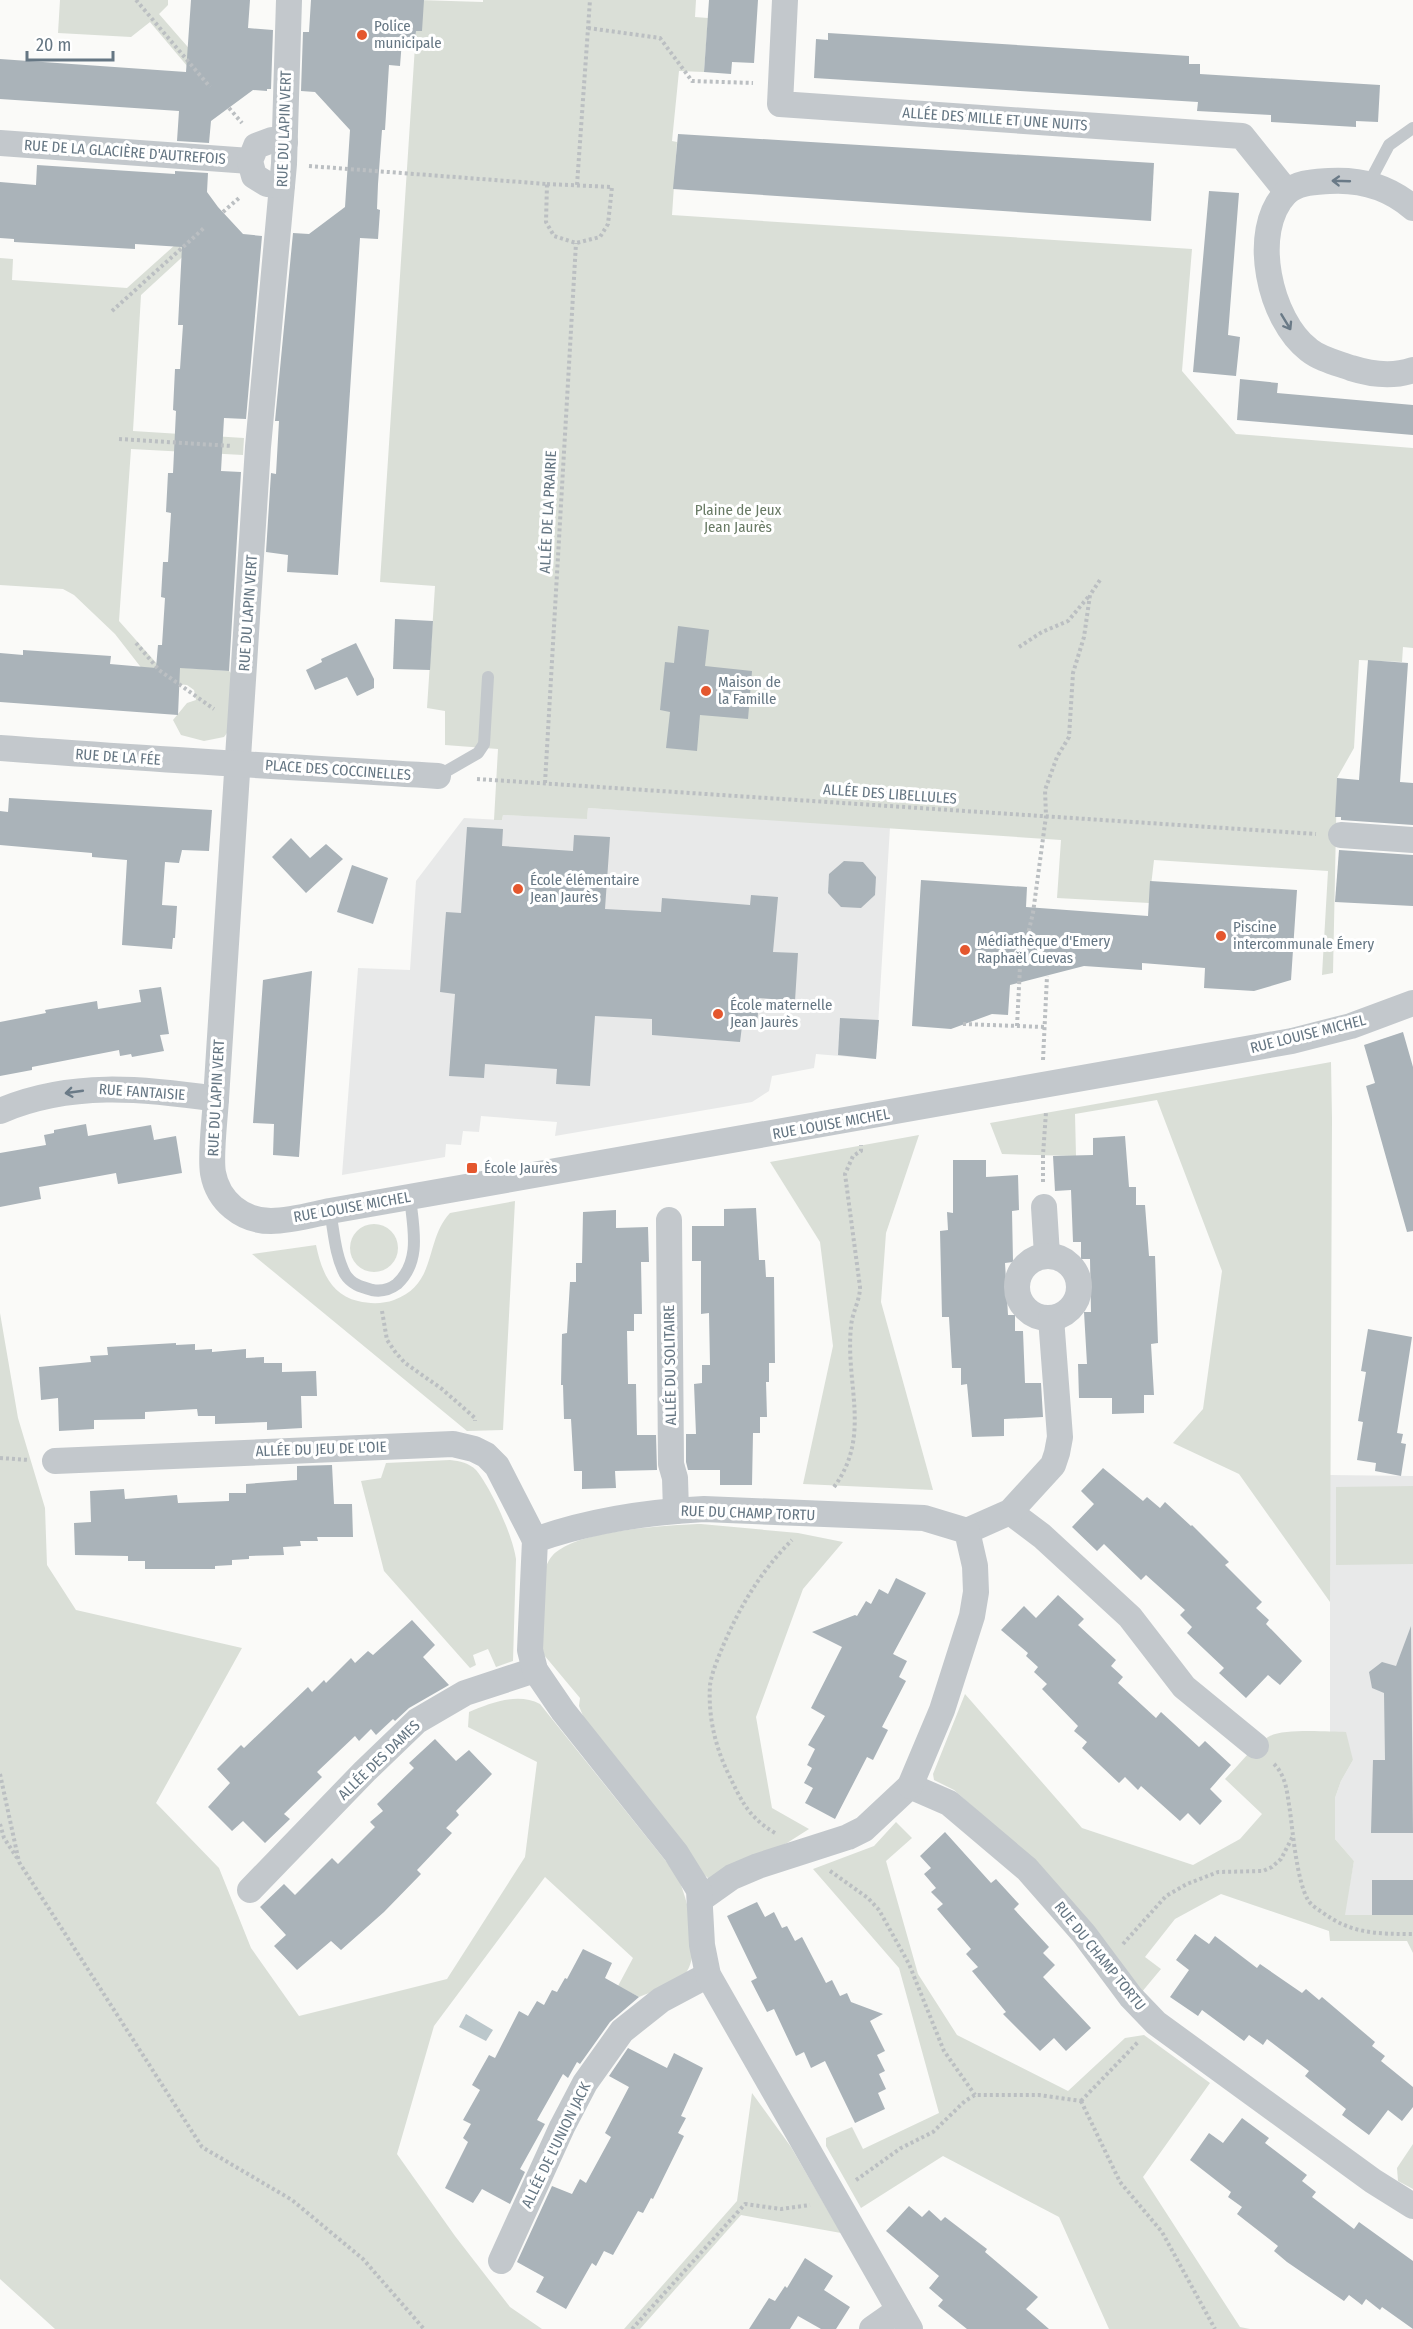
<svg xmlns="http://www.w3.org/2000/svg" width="1413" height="2329" viewBox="0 0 1413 2329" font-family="'Fira Sans Condensed',sans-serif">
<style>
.built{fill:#e8e9e9}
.green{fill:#dadfd7}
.water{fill:#bbc7cb}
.building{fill:#aab3b9}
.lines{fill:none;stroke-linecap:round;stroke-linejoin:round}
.path{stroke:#bbbfc2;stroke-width:4;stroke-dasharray:3 3;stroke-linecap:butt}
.service{stroke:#c3c8cc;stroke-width:12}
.minor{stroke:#c3c8cc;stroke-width:26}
.oneway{stroke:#6a7a87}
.poi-dot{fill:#e4572e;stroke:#fff;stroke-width:2}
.labels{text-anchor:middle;stroke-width:6;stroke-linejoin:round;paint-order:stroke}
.poi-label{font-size:15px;fill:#657683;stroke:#fff;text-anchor:start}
.street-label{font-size:15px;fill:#657683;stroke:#fff}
.park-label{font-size:15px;fill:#687a64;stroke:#fff}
</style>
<rect width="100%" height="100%" fill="#fafaf8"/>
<g class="built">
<path d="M588 808 890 827 876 1059 816 1054 814 1068 772 1076 769 1091 752 1102 555 1136 557 1122 481 1116 479 1132 463 1131 461 1145 446 1144 445 1157 342 1175 358 968 410 970 416 881 464 818 502 820 503 815 587 818Z"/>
<path d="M1330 1475 1413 1476V1915H1344L1354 1861 1335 1839V1798L1341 1781 1353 1760 1330 1732Z"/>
</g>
<g class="green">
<path d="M60 0H168V5L159 14 214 77 204 86 150 22 131 37 58 33Z"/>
<path d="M418 0 483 2V0H696L695 17 708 18 704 72 679 71 672 141 677 142 672 215 1192 249 1182 371 1236 434 1413 448V648L1403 647 1402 662 1359 660 1354 748 1337 778 1333 973 1322 975 1328 871 1154 860 1149 903 1057 898 1061 840 588 808 587 819 503 815 502 820H494L498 749 445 745V711L427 708 435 586 380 582Z"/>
<path d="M195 227 203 238 141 295 133 431 244 438 243 455 131 449 119 621 159 666 229 671 231 673 230 729 224 737 204 741 181 735 173 720 187 703 196 700 194 690 187 685 167 683 143 670 115 634 74 595 63 589 0 585V258L13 259 12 280 127 288Z"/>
<path d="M1331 1062 1332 1119 1330 1602 1239 1474 1173 1443 1203 1409 1222 1271 1157 1100 1075 1114 1076 1156 1002 1154 990 1123Z"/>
<path d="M919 1135 886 1233 881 1302 933 1490 803 1484 833 1346 820 1242 770 1162Z"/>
<path d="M515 1201 503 1430 467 1431 252 1254 316 1245C321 1269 330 1295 358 1301 370 1304 383 1304 394 1300 438 1284 424 1241 450 1213Z"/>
<circle cx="374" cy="1248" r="24"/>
<path d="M0 1313 18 1418 45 1508 47 1565 76 1610 242 1648 156 1803 219 1868 251 1948 299 2016 447 1979 525 1857 537 1762 468 1727 469 1712C490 1703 518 1692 540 1704L677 1875C687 1898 703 1952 685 1974 674 1986 653 1991 639 1997L618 1986 633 1958 545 1877 434 2026 397 2154 455 2236 510 2307 542 2329H55L0 2279Z"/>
<path d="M450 1460C460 1461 469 1463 476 1470 491 1488 513 1536 516 1559L513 1661 496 1667 488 1649 473 1655 476 1665 470 1668 384 1571 361 1481 381 1478 386 1463Z"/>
<path d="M1413 1486V1564L1336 1565V1487Z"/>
<path d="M701 1524 798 1533 843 1542 803 1589 756 1717 772 1808 809 1829 787 1843 709 1879 700 1871 585 1721 579 1706 580 1698 544 1655 542 1645 545 1569C548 1561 552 1554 559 1550 587 1530 666 1525 701 1524Z"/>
<path d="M965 1694 1082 1828 1193 1865 1240 1839 1262 1814 1225 1779C1239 1765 1252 1747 1268 1737 1282 1728 1329 1732 1346 1732L1353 1760 1341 1781 1335 1798V1839L1354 1861 1345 1915H1413V1953L1407 1941H1330L1329 1931 1221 1894 1175 1919 1145 1957 1161 1969 1141 1993 1044 1870 954 1790 934 1780 933 1774Z"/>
<path d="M896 1822 912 1838 886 1861 918 1974 957 2035 1068 2091 1125 2038 1144 2035 1210 2083 1143 2177 1240 2327 1250 2329H1109L1059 2217 943 2156 861 2208 826 2146V2138L852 2127 863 2149 939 2113 899 1968 813 1869 874 1846Z"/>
<path d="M752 2093 791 2147 841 2233 741 2215 640 2329H624L737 2201Z"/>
<path d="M1413 2144V2189L1398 2181 1397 2168Z"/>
</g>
<path class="water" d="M466 2014 493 2030 486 2041 459 2027Z"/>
<g class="building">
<path d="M191 0H250L248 28 273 30 271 89H267V91L253 90 211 121 209 143 177 141 179 111 0 99V59L186 72Z"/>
<path d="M311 0H424L422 31H416L415 41 402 40 400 66 389 65 385 130H382L378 184 377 209 380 210 378 239 360 238 338 575 287 572 288 555 266 552 271 473 276 474 279 421H275L293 233 309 234 345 207 350 130 315 92 301 91 303 32H309Z"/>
<path d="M709 0H758L754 63 732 62 731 74 704 72Z"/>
<path d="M828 33 1189 56V64H1200V74L1380 85 1378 122 1356 121V127L1271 122V115L1197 111 1198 102 814 78 816 39 828 40Z"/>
<path d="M678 134 1154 163 1151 221 673 189Z"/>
<path d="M37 165 175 174V171L208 173 207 192 218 207 243 234 262 236 246 419 224 418 221 471 241 472 229 671 180 668 178 715 0 702V653L23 655V650L111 656 110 664 156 668 158 645H162L165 598 161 597 163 562H168L171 513 166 512 168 473H173L176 411 173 410 175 369H180L183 325H178L182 247 135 244V249L14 242V239L0 238V182L36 185Z"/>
<path d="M1209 191 1239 193 1228 335 1240 337 1236 376 1193 372Z"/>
<path d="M1240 379 1278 383 1277 393 1413 405V435L1237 420Z"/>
<path d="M395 619 433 621 430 670 393 669Z"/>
<path d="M678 626 709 630 705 666 752 671 748 719 700 715 697 751 666 748 670 712 660 710 665 662 674 663Z"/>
<path d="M356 643 374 679V688L357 696 347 677 315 690 306 670 322 662 321 659Z"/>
<path d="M1368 660 1408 663 1400 782 1413 783V825L1341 820V817H1335L1337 778 1359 780Z"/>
<path d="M9 798 212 810 209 851 182 850 179 863 165 862 162 905 177 906 175 938H173L172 949 122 945 127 860 92 857V853L0 845V811L8 812Z"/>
<path d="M467 827 503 829 502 846 516 847 573 851 574 835 610 837 605 909 661 912 662 898 750 905 751 895 778 897 773 952 798 953 795 1001 759 998 757 1027 742 1026 740 1042 652 1035V1019L595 1016 590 1086 556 1084 557 1069 485 1064 484 1078 449 1076 455 994 440 992 444 937 446 912 461 913Z"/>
<path d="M291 838 310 858 326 844 343 859 306 893 272 857Z"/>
<path d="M1339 850 1413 855V906L1335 902Z"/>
<path d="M844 861 863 862 876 877 875 895 861 908 841 907 828 893 829 874Z"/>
<path d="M352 865 388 878 373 924 337 912Z"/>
<path d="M921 880 1027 887 1026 907 1148 916 1150 881 1297 890 1291 980 1254 991 1204 988 1205 968 1142 963V970L1084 966 1010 985 1008 1015 992 1014 951 1029 912 1026Z"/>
<path d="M312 971 299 1157 273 1155 274 1124 253 1123 263 980Z"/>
<path d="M161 987 169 1034 160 1035 164 1051 132 1057 131 1054 120 1056 119 1050 32 1067V1070L0 1076V1022L46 1013 45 1010 97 1001 98 1009 141 1002 139 990Z"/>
<path d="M840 1018 879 1020 876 1059 838 1055Z"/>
<path d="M1403 1032 1413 1067V1231L1407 1232 1366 1086 1375 1083 1364 1045Z"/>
<path d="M86 1124 88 1136 151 1125 154 1140 176 1136 182 1173 118 1184 116 1173 39 1187 41 1199 0 1207V1153L46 1145 44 1135 54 1133V1130Z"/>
<path d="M1125 1136 1129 1187H1136V1205H1145L1149 1256H1155L1158 1343 1151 1344 1154 1395H1144V1413L1112 1414V1398H1079L1078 1364H1087L1084 1312H1091L1090 1259H1081V1242H1073L1071 1190 1055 1191 1053 1156 1093 1155V1138Z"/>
<path d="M953 1160H986V1177L1018 1175 1019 1210 1012 1211 1013 1262 1005 1263 1008 1315H1015V1331H1023L1025 1383H1041L1043 1417 1004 1419V1436L972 1437 967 1384 961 1385V1368H952L949 1317H942L940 1231 948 1230 947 1212 953 1213Z"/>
<path d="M756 1208 759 1260H765L766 1277H774L775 1363H769V1382H766L767 1417H760V1433H753L752 1485H720V1470H688L686 1462V1434H696L694 1384 702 1383V1365H710L709 1313 701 1314V1261H692V1226H724V1209Z"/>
<path d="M616 1210V1228L648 1227 649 1262H641L642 1314H634V1331H627L628 1384H636L637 1435H656L657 1470 615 1471 616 1488 582 1489V1471H574L571 1419H564L563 1385H561L562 1334 567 1333 570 1282H576V1263H582L583 1212Z"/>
<path d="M1368 1329 1412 1337 1397 1433 1403 1434 1401 1443 1406 1444 1401 1476 1375 1471 1376 1463 1357 1460 1363 1422 1358 1421 1366 1372 1361 1371Z"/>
<path d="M176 1343V1345L195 1344V1350L212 1349V1352L246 1349V1358L264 1357V1363H282V1372L316 1371 317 1396H301L302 1428 267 1430V1422L215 1424V1416H198L197 1409 145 1412V1419L94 1420V1429L59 1431 58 1398 41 1400 39 1367 91 1362 90 1356 108 1355 107 1347Z"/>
<path d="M332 1465 334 1504H352L353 1537H317L318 1541H300L301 1546 283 1547 284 1555 249 1556V1559L232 1560V1565L215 1566V1569H145V1561H128V1556L75 1555 74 1523 91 1522 90 1491 124 1489 125 1499 177 1495 178 1503 229 1501V1493H246V1484L297 1480V1466Z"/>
<path d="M1103 1468 1143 1501 1147 1497 1160 1508 1165 1502 1191 1526 1192 1525 1229 1562 1225 1565 1262 1602 1256 1608 1269 1620 1266 1624 1302 1661 1280 1685 1268 1675 1246 1698 1219 1673 1224 1668 1187 1633 1192 1627 1180 1615 1185 1610 1146 1575 1141 1580 1104 1544 1097 1551 1072 1527 1094 1504 1081 1491Z"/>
<path d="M896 1578 926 1593 893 1654 907 1661 899 1677 906 1681 882 1727 888 1730 873 1760 867 1757 835 1819 805 1803 813 1788 804 1783 812 1768 807 1765 815 1749 808 1745 825 1716 811 1708 842 1647 812 1632 855 1615 857 1616 866 1601 871 1604 879 1589 888 1594Z"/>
<path d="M1058 1595 1084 1619 1078 1625 1116 1660 1111 1666 1123 1677 1118 1683 1156 1718 1161 1712 1199 1747 1205 1741 1231 1765 1210 1789 1222 1801 1200 1825 1188 1813 1180 1821 1141 1786 1138 1790 1125 1777 1119 1783 1082 1748 1087 1742 1074 1731 1078 1726 1042 1689 1047 1684 1034 1672 1038 1667 1026 1656 1028 1653 1001 1630 1024 1606 1036 1618Z"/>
<path d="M412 1620 435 1645 423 1657 449 1685 409 1708 395 1721 393 1719 376 1735 371 1729 359 1741 355 1736 317 1772 322 1777 284 1814 290 1819 265 1843 243 1821 232 1831 208 1807 230 1783 217 1769 241 1745 244 1748 308 1687 312 1692 324 1680 326 1683 351 1658 355 1663 368 1651 373 1655Z"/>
<path d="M1411 1626 1413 1833H1371L1373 1760H1385L1384 1693 1372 1688 1369 1672 1382 1662 1396 1666Z"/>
<path d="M435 1739 456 1761 469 1750 492 1774 456 1811 459 1815 446 1828 452 1833 417 1870 421 1874 384 1912 341 1950 331 1941 297 1970 274 1946 286 1935 260 1907 284 1884 295 1895 332 1858 338 1864 375 1827 370 1822 383 1811 377 1804 414 1768 409 1763Z"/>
<path d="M945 1832 991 1883 996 1879 1019 1904 1014 1909 1049 1947 1043 1953 1055 1965 1043 1977 1091 2028 1066 2051 1054 2038 1040 2051 1003 2014 1006 2012 972 1971 978 1967 966 1954 971 1949 937 1909 943 1904 931 1892 936 1888 924 1874 931 1868 920 1856Z"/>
<rect x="1372" y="1880" width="41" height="35"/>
<path d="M757 1902 765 1917 774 1912 782 1928 787 1926 795 1941 802 1937 826 1983 832 1980 840 1996 847 1993 851 2002 883 2014 870 2021 885 2051 877 2055 885 2071 879 2074 886 2089 878 2093 885 2109 855 2123 825 2061 811 2068 804 2052 796 2056 774 2009 767 2012 751 1981 757 1978 727 1916Z"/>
<path d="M1195 1934 1209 1944 1215 1936 1257 1968 1260 1964 1302 1993 1306 1989 1319 2000 1322 1997 1375 2042 1372 2046 1385 2056 1381 2061 1413 2087V2107L1402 2121 1388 2110 1369 2135 1342 2115 1346 2109 1305 2076 1309 2071 1267 2039 1263 2045 1249 2035 1244 2041 1202 2010 1198 2016 1170 1997 1189 1970 1176 1960Z"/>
<path d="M583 1949 612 1963 605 1978 639 1997 610 2022 580 2064 577 2062 568 2078 563 2074 537 2120 545 2124 520 2169 525 2172 510 2204 482 2189 473 2203 445 2188 468 2142 463 2138 471 2124 463 2120 480 2090 472 2085 489 2055 495 2058 519 2011 528 2016 537 2001 544 2005 552 1990 557 1992 565 1978 567 1979Z"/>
<path d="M628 2048 667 2068 674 2053 703 2068 681 2116 686 2118 678 2133 684 2136 653 2199 651 2198 643 2213 638 2211 613 2255 604 2251 596 2266 592 2263 566 2309 536 2292 544 2277 517 2262 552 2186 572 2194 580 2179 586 2183 611 2137 605 2133 629 2087 609 2076Z"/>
<path d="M1242 2118 1269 2138 1265 2143 1307 2175 1302 2181 1316 2192 1312 2197 1354 2229 1359 2222 1413 2261V2329L1382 2307 1380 2310 1366 2299 1362 2305 1349 2295 1344 2301 1287 2262 1274 2251 1278 2246 1237 2214 1242 2207 1228 2197 1231 2192 1190 2160 1209 2133 1223 2143Z"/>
<path d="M909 2206 922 2217 929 2210 941 2221 945 2217 987 2249 985 2252 1038 2297 1026 2309 1049 2329H967L938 2306 943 2300 929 2288 939 2276 886 2231Z"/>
<path d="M805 2258 833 2276 824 2290 850 2307 836 2329H821L798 2316 790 2329H749L769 2298 775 2301 785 2286 787 2288Z"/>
</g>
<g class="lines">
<g class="path">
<path d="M136 0 210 87"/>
<path d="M588 28 660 38 692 81 753 83"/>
<path d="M229 108 242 123"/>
<path d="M309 166 547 184"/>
<path d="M547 184 612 187 608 224 600 237 576 243 554 236 546 222Z"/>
<path d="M577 185 590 0"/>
<path d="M223 212 239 198"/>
<path d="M112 311 204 228"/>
<path d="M119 439 232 446"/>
<path d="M136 643 159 670 214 709"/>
<path d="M1019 647 1042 632 1068 621 1089 596"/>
<path d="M477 779 1316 834"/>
<path d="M545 783 576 243"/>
<path d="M963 1024 1045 1027"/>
<path d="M1017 1026 1020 967 1033 913 1046 816 1045 790 1057 757 1069 737 1073 673 1084 637 1090 595 1100 580"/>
<path d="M1043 1060 1047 976"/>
<path d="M1043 1182V1155L1046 1112"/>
<path d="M382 1311 387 1340 396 1353 405 1363 442 1389 475 1418V1421"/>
<path d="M0 1458 29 1460"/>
<path d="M834 1487C872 1436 845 1384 851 1327 852 1312 860 1301 860 1287L845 1174 853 1156 861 1151V1145"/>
<path d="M1274 1764C1287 1777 1287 1794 1290 1811 1293 1834 1297 1881 1308 1900 1311 1905 1317 1909 1322 1912 1351 1934 1378 1934 1413 1934"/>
<path d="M0 1774 19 1862 202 2147 292 2200 363 2259 424 2329"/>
<path d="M0 1824 4 1838 17 1858"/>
<path d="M775 1833C748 1817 741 1800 728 1773 715 1746 708 1716 710 1685 712 1672 718 1658 723 1646 740 1606 761 1571 792 1540"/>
<path d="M830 1871 868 1898 879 1910 909 1964 944 2051 975 2095"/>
<path d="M1123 1944 1166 1896 1187 1884 1218 1872 1263 1871 1272 1867 1281 1859 1293 1836"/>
<path d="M1081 2101 1120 2182 1162 2232 1215 2329"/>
<path d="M1081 2101 1139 2041"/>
<path d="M856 2180 901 2148 933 2132 965 2101 975 2095H1039L1081 2101"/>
<path d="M632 2329 745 2204 781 2209 810 2205"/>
</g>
<g class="service">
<path d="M1369 183 1389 145 1413 128"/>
<path d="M438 776 478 753 484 744 488 677"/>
<path d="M330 1211C334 1232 335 1255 345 1274 351 1284 361 1287 372 1290 382 1292 389 1290 397 1284 422 1261 413 1227 410 1197"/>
</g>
<g class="minor">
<path d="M289 0 284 164 258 447 216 1099C215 1118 210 1155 213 1173 218 1201 242 1221 271 1221 291 1221 311 1215 330 1211L1292 1041 1351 1026 1413 1003"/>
<path d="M785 0 780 104 1242 136 1287 192"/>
<path d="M0 143 250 161"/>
<path d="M282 185 267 184 254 176 250 161 256 146 272 140 285 142"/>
<path d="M1413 208C1389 187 1361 179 1329 181 1315 182 1297 182 1286 193 1249 231 1270 321 1309 350 1320 359 1337 363 1351 368 1370 374 1393 377 1413 370"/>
<path d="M0 748C146 759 292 767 438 776"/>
<path d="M1341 835 1413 840"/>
<path d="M0 1111C70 1081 142 1088 216 1099"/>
<path d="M1044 1207 1047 1255"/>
<path d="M669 1220 671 1464 675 1478 676 1511"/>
<circle cx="1048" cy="1287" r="31"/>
<path d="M55 1461 453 1444 474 1449 486 1455 497 1466 535 1540"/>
<path d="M1010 1512 1042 1536 1130 1617 1184 1687 1256 1746"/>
<path d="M967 1531 1010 1512 1053 1465 1057 1453 1060 1437 1051 1318"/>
<path d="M250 1890 365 1771 417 1721 465 1693 535 1670"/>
<path d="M701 1899 732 1877 758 1866 848 1837 864 1829 910 1786 949 1803 1027 1869 1084 1934 1131 1997 1156 2023 1373 2181 1413 2206"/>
<path d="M501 2261 562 2127 585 2083 622 2031 661 2000 708 1975"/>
<path d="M872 2329 899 2310"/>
<path d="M910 2329 708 1975 702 1945 699 1890 676 1853 563 1711 535 1670 530 1650 535 1540C588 1521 647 1512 704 1509L924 1518 967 1531 975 1566 976 1592 972 1616 942 1710 910 1786"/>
</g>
</g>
<defs><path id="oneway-shaft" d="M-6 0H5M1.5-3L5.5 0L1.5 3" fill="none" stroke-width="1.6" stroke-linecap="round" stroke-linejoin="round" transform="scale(1.5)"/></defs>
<g class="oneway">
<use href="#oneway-shaft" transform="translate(1341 181) rotate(-178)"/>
<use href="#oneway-shaft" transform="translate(1286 322) rotate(59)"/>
<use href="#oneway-shaft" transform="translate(74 1092) rotate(172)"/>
</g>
<g class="poi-dot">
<circle cx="362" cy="35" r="6"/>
<circle cx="706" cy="691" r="6"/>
<circle cx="518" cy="889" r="6"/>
<circle cx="1221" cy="936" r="6"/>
<circle cx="965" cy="950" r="6"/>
<circle cx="718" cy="1014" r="6"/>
<rect x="466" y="1162" width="12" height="12" rx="3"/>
</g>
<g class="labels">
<g class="poi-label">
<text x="374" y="31">Police<tspan x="374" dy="17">municipale</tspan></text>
<text x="718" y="687">Maison de<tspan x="718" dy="17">la Famille</tspan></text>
<text x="530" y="885">École élémentaire<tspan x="530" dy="17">Jean Jaurès</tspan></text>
<text x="1233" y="932">Piscine<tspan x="1233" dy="17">intercommunale Émery</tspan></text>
<text x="977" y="946">Médiathèque d'Emery<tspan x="977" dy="17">Raphaël Cuevas</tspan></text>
<text x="730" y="1010">École maternelle<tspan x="730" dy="17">Jean Jaurès</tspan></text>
<text x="484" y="1173">École Jaurès</text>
</g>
<g class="street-label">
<text transform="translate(995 119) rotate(4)" y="5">ALLÉE DES MILLE ET UNE NUITS</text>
<text transform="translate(284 129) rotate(-88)" y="5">RUE DU LAPIN VERT</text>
<text transform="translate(125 152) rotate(4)" y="5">RUE DE LA GLACIÈRE D'AUTREFOIS</text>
<text transform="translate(548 512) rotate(-87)" y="5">ALLÉE DE LA PRAIRIE</text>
<text transform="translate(248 613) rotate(-86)" y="5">RUE DU LAPIN VERT</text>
<text transform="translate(118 757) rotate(4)" y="5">RUE DE LA FÉE</text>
<text transform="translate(338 770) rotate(4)" y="5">PLACE DES COCCINELLES</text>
<text transform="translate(890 794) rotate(4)" y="5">ALLÉE DES LIBELLULES</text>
<text transform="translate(1308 1034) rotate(-14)" y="5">RUE LOUISE MICHEL</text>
<text transform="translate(142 1092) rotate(4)" y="5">RUE FANTAISIE</text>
<text transform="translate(216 1098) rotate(-87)" y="5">RUE DU LAPIN VERT</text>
<text transform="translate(831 1124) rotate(-10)" y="5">RUE LOUISE MICHEL</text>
<text transform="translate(352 1207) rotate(-10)" y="5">RUE LOUISE MICHEL</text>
<text transform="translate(670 1365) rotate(-91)" y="5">ALLÉE DU SOLITAIRE</text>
<text transform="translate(321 1449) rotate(-2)" y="5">ALLÉE DU JEU DE L'OIE</text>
<text transform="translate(748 1513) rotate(2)" y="5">RUE DU CHAMP TORTU</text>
<text transform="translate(379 1760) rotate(-44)" y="5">ALLÉE DES DAMES</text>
<text transform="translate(1100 1956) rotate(51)" y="5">RUE DU CHAMP TORTU</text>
<text transform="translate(556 2145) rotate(-64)" y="5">ALLÉE DE L'UNION JACK</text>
</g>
<g class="park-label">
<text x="738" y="515">Plaine de Jeux<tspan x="738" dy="17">Jean Jaurès</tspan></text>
</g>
</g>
<path d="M27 51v9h86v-9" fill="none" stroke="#657683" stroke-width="3"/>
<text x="36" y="51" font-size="18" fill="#657683" stroke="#ffffff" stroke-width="4.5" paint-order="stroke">20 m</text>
</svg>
